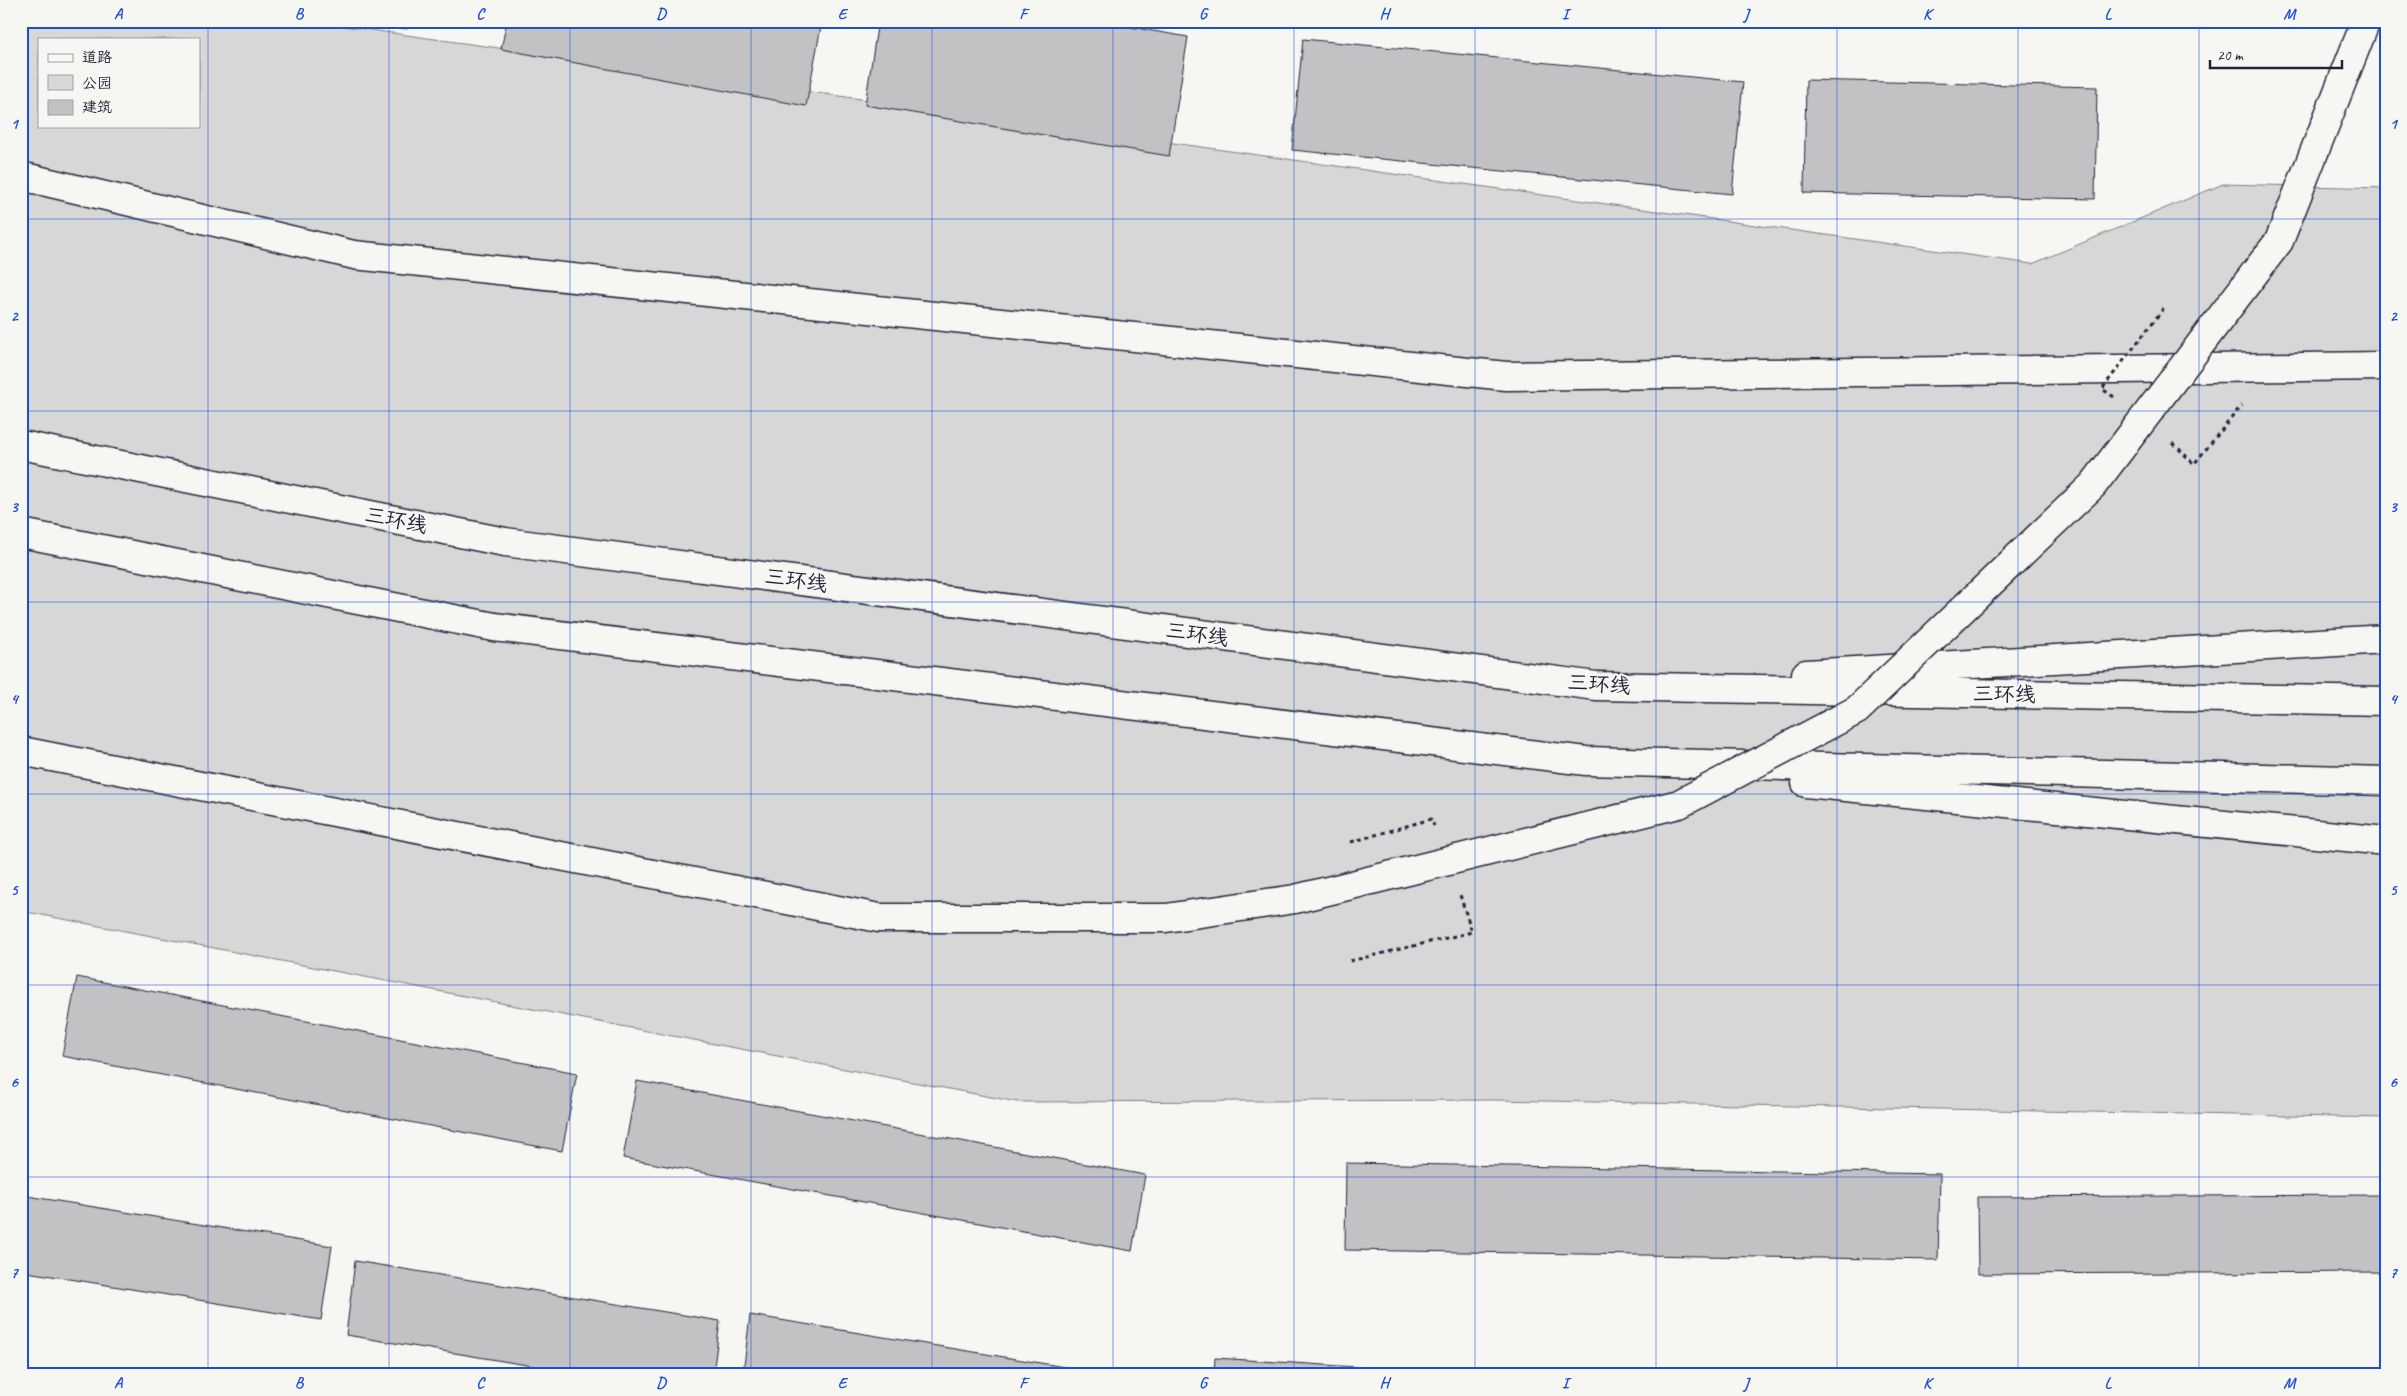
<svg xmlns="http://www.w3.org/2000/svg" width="2407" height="1396" viewBox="0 0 2407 1396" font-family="Caveat,'LXGW WenKai TC',sans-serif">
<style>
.green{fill:#d7d7d7;stroke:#7c7c89;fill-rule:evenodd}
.building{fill:#c2c2c4;stroke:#22223b}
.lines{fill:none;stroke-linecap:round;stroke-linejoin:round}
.street-casing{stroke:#22223b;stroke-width:31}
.secondary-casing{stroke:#22223b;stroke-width:31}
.highway-casing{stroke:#22223b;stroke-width:31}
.path{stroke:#22223b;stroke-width:3;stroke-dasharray:4 4;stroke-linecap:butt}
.street{stroke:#f6f6f2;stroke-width:28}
.secondary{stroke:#f6f6f2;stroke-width:28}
.highway{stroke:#f6f6f2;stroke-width:28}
.secondary-bridge-casing{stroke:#22223b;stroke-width:31;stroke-linecap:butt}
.path-bridge{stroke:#22223b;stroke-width:3;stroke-dasharray:4 4;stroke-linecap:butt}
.secondary-bridge{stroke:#f6f6f2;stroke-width:28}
.grid{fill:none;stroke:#1d4ed8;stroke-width:1;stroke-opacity:0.55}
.labels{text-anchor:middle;stroke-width:4;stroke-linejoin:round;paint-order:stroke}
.street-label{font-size:21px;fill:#22223b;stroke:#f6f6f2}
.neatline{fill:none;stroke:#1d4ed8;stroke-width:2}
.grid-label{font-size:16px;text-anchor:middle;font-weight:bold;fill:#1d4ed8}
</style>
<rect width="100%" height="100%" fill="#f6f6f2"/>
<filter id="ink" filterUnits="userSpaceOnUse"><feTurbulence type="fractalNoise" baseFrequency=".02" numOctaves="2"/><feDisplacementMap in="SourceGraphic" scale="10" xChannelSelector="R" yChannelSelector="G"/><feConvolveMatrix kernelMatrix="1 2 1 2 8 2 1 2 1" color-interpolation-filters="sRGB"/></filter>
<g filter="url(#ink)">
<path class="green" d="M21 21H307L2032 264 2223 184 2386 188V1118L1495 1100 1017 1102 21 911ZM39 39H199V126H39Z"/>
<g class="building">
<path d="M365 21H408L407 29Z"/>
<path d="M507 21H822L806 106 501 49Z"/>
<path d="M878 21H1095L1188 37 1169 156 865 105Z"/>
<path d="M1303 39 1743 82 1732 194 1292 150Z"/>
<path d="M1806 80 2097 87 2095 199 1804 193Z"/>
<path d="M77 977 577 1073 562 1151 62 1056Z"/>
<path d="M637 1081 1145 1175 1132 1251 623 1158Z"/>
<path d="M1346 1163 1940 1174 1938 1260 1345 1250Z"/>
<path d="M21 1195 332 1246 321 1320 21 1271Z"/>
<path d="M2386 1195V1272L1978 1274 1977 1197Z"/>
<path d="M355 1261 720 1321 713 1375H587L346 1335Z"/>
<path d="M750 1315 1113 1375H743Z"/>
<path d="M1215 1358 1481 1375H1214Z"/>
</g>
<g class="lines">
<g class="street-casing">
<path id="street" d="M21 176 354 255 1506 376 2386 366"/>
</g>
<g class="secondary-casing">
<path id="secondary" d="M21 751 879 918H1166L1295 899"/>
</g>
<g class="highway-casing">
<g id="highway">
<path d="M21 445 505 542 1596 686 2386 701"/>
<path d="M21 533 494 627 1586 761 2386 781"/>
<path d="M1806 674 2386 639"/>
<path d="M1806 783 2386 841"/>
</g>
</g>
<g class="path">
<path d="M2173 443 2194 464 2242 405"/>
<path d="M1351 842 1431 819 1434 826"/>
<path d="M1350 961 1472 932 1460 895"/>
</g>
<use href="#street" class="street"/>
<use href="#secondary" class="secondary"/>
<use href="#highway" class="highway"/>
<g class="secondary-bridge-casing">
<path id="secondary-bridge" d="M1295 899 1679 804 1857 710 2093 485 2279 241 2366 21"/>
</g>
<path class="path-bridge" d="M2114 397 2102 389 2166 305"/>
<use href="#secondary-bridge" class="secondary-bridge"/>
</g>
</g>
<path class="grid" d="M208 21V1375M389 21V1375M570 21V1375M751 21V1375M932 21V1375M1113 21V1375M1294 21V1375M1475 21V1375M1656 21V1375M1837 21V1375M2018 21V1375M2199 21V1375M21 219H2386M21 411H2386M21 602H2386M21 794H2386M21 985H2386M21 1177H2386"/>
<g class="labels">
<g class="street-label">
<text transform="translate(396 520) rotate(11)" y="7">三环线</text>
<text transform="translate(796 580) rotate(8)" y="7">三环线</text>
<text transform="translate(1197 634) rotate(8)" y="7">三环线</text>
<text transform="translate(1599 684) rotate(4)" y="7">三环线</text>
<text transform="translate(2004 694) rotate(1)" y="7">三环线</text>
</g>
</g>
<rect width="2407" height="1396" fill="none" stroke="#f6f6f2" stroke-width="55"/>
<rect x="38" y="38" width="162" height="90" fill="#f6f6f2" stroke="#a1a1a9"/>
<rect x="48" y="54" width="25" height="8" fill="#f6f6f2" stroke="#a1a1a9"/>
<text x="82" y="62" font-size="15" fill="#22223b">道路</text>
<rect x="48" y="75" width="25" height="15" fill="#d7d7d7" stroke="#a1a1a9"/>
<text x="82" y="88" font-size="15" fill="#22223b">公园</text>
<rect x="48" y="100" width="25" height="15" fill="#c2c2c4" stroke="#a1a1a9"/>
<text x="82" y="112" font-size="15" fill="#22223b">建筑</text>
<path d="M2210 60v8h132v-8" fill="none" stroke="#22223b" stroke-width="2.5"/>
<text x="2217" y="60" font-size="15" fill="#22223b" stroke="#f6f6f2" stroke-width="4" paint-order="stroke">20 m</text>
<rect x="28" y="28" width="2352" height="1340" class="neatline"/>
<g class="grid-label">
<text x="118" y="19">A</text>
<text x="299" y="19">B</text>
<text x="480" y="19">C</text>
<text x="661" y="19">D</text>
<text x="842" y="19">E</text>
<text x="1023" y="19">F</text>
<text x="1203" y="19">G</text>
<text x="1384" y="19">H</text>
<text x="1565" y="19">I</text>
<text x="1746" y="19">J</text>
<text x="1927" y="19">K</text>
<text x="2108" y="19">L</text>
<text x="2289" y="19">M</text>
<text x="14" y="129">1</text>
<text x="2393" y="129">1</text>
<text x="14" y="321">2</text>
<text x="2393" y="321">2</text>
<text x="14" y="512">3</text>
<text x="2393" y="512">3</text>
<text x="14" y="704">4</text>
<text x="2393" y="704">4</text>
<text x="14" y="895">5</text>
<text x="2393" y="895">5</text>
<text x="14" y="1087">6</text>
<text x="2393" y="1087">6</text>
<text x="14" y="1278">7</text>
<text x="2393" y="1278">7</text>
<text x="118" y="1388">A</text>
<text x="299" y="1388">B</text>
<text x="480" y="1388">C</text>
<text x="661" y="1388">D</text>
<text x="842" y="1388">E</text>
<text x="1023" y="1388">F</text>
<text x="1203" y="1388">G</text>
<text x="1384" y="1388">H</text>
<text x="1565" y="1388">I</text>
<text x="1746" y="1388">J</text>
<text x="1927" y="1388">K</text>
<text x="2108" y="1388">L</text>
<text x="2289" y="1388">M</text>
</g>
</svg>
